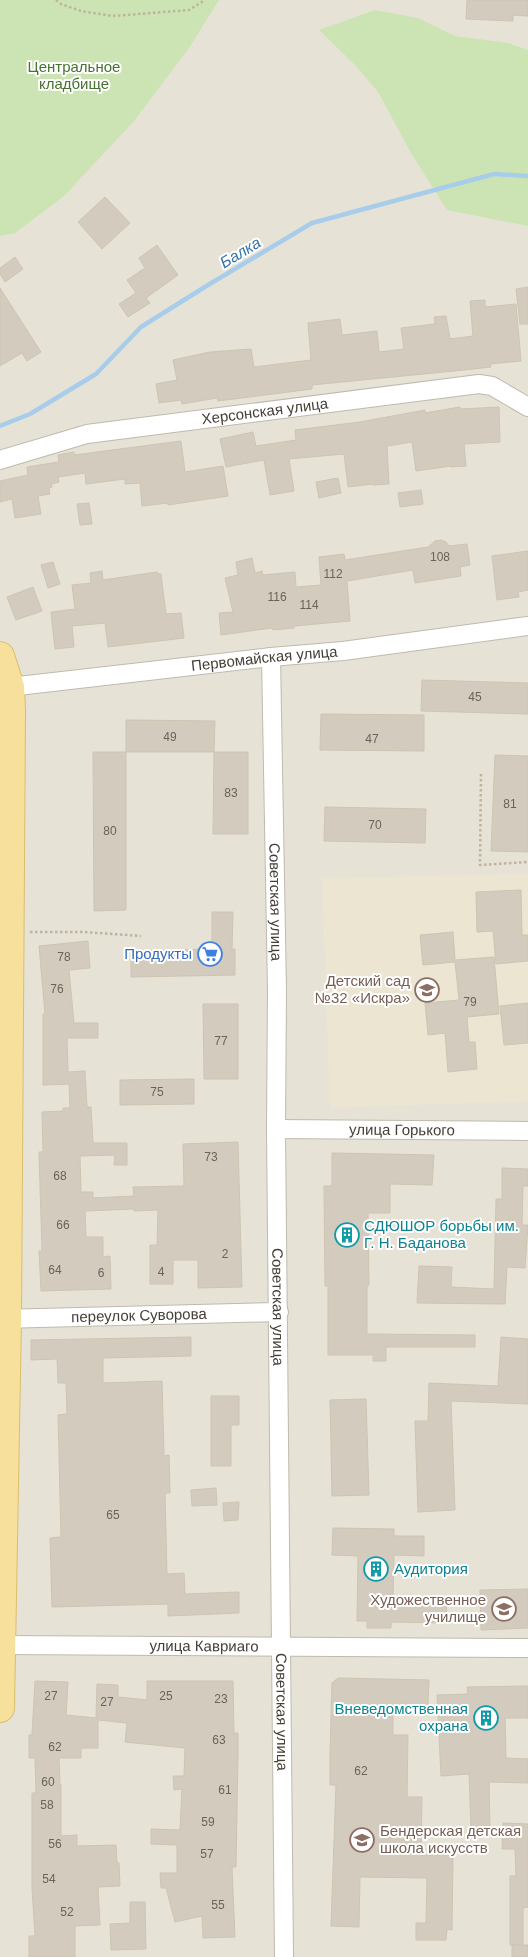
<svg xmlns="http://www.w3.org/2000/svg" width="528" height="1957" viewBox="0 0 528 1957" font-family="Arial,sans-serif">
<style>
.residential{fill:#e6e2d6}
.education{fill:#ebe5d2}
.green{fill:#cce4b3}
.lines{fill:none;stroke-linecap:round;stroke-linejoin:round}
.stream{stroke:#a8cdeb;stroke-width:4.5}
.building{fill:#d3ccbe;stroke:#cec4b1}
.street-casing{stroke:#c0baae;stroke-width:20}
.primary-casing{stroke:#dbbe6d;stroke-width:30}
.path{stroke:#beb49d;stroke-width:2.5;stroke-dasharray:2.5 2.5;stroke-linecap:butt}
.street{stroke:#fff;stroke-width:18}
.primary{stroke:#f7e09c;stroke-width:28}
.labels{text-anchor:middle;stroke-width:4;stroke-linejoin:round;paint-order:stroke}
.number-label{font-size:12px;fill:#686359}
.park-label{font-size:15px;fill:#46732e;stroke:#fff}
.street-label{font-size:15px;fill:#454037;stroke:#fff}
.shop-label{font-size:15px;fill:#366cbe;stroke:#fff;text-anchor:end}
.education-label{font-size:15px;fill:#785e54;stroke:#fff;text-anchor:end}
.culture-label{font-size:15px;fill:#0d838f;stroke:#fff;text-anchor:start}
.water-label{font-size:16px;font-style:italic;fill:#3775aa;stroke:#fff}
</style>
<rect width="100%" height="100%" fill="#f2f0e7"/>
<rect class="residential" x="0" y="0" width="528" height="1957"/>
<path class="education" d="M528 874V1101L330 1108 322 878Z"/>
<g class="green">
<path d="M0 0H219L189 48 134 121 64 196 15 233 0 236Z"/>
<path d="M375 10 418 18 455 36 508 43 528 50V226L447 210 411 153 378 92 356 66 319 30Z"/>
</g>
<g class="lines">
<path class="stream" d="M0 426 30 414 96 374 141 327 208 285 312 223 494 174 528 176"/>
</g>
<g class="building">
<path d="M467 0H528V16L513 15V21L466 19Z"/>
<path d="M105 197 130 223 102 249 78 222Z"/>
<path d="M157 245 178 275 146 298 150 303 128 317 119 304 136 293 127 280 145 268 139 258Z"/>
<path d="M15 257 23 269 5 282 0 274V268Z"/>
<path d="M528 287V324H520L516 289Z"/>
<path d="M0 288 41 352 27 361 22 353 0 366Z"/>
<path d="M485 300V307L516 304 521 361 490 364 491 367 464 370 312 385V389L218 401 217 398 182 404 181 400 159 403 156 384 177 380 173 360 210 352 251 349 254 367 311 360 308 323 340 319 342 335 377 331 379 352 404 349 401 328 435 324 434 317 446 316 450 339 473 336 470 301Z"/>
<path d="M460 407V409L499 407 500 442 464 444 466 466 451 467V466L416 471 412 442 387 446 389 484 373 485V484L348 487 344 454 289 459 294 491 270 495 264 460 226 467 220 439 253 432 256 446 296 440 295 430 360 422 425 410V413Z"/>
<path d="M181 441 185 472 223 466 228 496 168 505V503L142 506 140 483 125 484V479L86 484 85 473 58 477 59 482 51 484 52 487 49 488 50 494 38 496 41 514 15 518 12 499 0 502V481L28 475 27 467 59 462 58 455 74 452V455Z"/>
<path d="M338 478 341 493 319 498 316 482Z"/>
<path d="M421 490 423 504 400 507 398 493Z"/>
<path d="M89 503 92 524 80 525 77 504Z"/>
<path d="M441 540 446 542 449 546 467 544 470 565 460 567 461 576 415 583 413 570 347 581 350 621 294 626V628L273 630 272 628 221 635 219 613 233 612 225 578 238 575 236 562 252 558 255 573 262 571 263 575 295 572 296 587 321 585 319 557 344 554 345 560 428 547 435 541Z"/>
<path d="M528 551V590L518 592 519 597 497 600 492 556Z"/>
<path d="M53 562 60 584 48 588 41 565Z"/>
<path d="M102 571 103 580 157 572 158 574H161L166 614 181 613 184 638 108 647 105 623 72 626 74 647 55 649 51 612 75 609 72 585 91 583 90 573Z"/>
<path d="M33 587 42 611 16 620 7 597Z"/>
<path d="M422 680 528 683V714L421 711Z"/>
<path d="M321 714 424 715V751L320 750Z"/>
<path d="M126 720 215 721 214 752H126Z"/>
<path d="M93 752H126V910L94 911Z"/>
<path d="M214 752H248V834H213Z"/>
<path d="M495 755 528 756V852L491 851Z"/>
<path d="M325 807 426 809 425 843 324 841Z"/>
<path d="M521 890 522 935H528V961L496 964 493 931 477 932 476 892Z"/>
<path d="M212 912H233L232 949H235V975L131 977V951L212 949Z"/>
<path d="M453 932 455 960 494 957 499 1014 467 1017 469 1042H475L477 1069 448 1072 445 1033 428 1035 425 1003 459 1000 455 962 423 965 420 935Z"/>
<path d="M88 941 90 968 69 970 74 1023H98V1038H67L68 1072 85 1071 87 1107H91L93 1143H127V1165H114L115 1155 80 1156 81 1192H93V1198L134 1196 133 1187 184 1186 183 1144 238 1142 242 1287 198 1288V1260H173V1284H150V1245H157L158 1210 134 1211V1209L85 1211 86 1237H103V1257L110 1256 111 1289 41 1291 39 1251H42L39 1152H43L42 1112 63 1111V1108H70L69 1084 43 1085V1014H45L39 946Z"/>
<path d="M528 1003V1043L504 1045 500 1006Z"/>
<path d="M203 1004H238V1079H204Z"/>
<path d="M194 1079V1104L120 1105V1080Z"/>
<path d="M332 1153 434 1155 432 1185 390 1184V1213H368L369 1285H367V1334L475 1335V1347H386V1361H373V1355H328V1286H325L324 1186H332Z"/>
<path d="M502 1168 528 1169V1186H523L522 1225H528L525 1268 507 1267 505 1304 417 1303 419 1266 452 1267 451 1287 494 1289 496 1199H502Z"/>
<path d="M191 1337V1356L103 1358V1383L162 1381 164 1456 169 1455 170 1493H165L167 1574 184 1573 185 1594 239 1592V1613L168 1616V1604L52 1607 50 1538 61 1537 58 1415 67 1414 66 1383H58L57 1359 31 1360V1340Z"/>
<path d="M501 1337 528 1339V1404L451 1401 455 1510 418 1512 415 1421H428L429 1383 498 1386Z"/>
<path d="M211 1396H239V1425H231V1466H211Z"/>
<path d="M366 1399 369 1495 332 1496 330 1400Z"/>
<path d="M216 1488 217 1505 192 1506 191 1490Z"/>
<path d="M239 1502 238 1520 224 1521 223 1503Z"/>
<path d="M333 1528 394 1529V1536H424V1556L394 1555 393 1598 447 1599 446 1623 391 1622V1628H367V1621H357L358 1556 332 1555Z"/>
<path d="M528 1589V1628L481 1630 480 1590Z"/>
<path d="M338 1678 429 1680 428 1705 398 1704V1711H393V1735H408L407 1797H422L421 1855H453L452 1930 447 1929 446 1940H416V1923H426L427 1878 360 1877 359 1927 331 1926 336 1785H330V1754L332 1683Z"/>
<path d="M35 1681 68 1682 66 1715 96 1718 97 1684 118 1685V1697L147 1700V1681H233L234 1733H238V1754L236 1867H232L235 1937 203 1938 202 1916 175 1922 166 1888H161L160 1873H177V1845L151 1844V1829L180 1830 182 1789 174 1790 173 1776H184L185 1748 125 1742 127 1723 98 1720V1748H81V1758H59L60 1785H61V1836L77 1835V1846L116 1845 117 1863H119L120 1886 98 1887 100 1925 75 1926V1957H29V1936H35L32 1888V1793H36L35 1758H29V1735H32Z"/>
<path d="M528 1686V1718H505L506 1758 528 1759V1783L489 1782 490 1827 471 1828 469 1774 441 1776 437 1695 468 1694 467 1687Z"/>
<path d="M503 1823 528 1824V1907L523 1908V1945H510V1876H516L515 1849H502Z"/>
<path d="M130 1902H145L146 1949 111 1950 110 1924 130 1923Z"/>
<rect x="512" y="1945" width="16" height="12"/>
</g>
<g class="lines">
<g class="street-casing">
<g id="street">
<path id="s1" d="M0 460 87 434 479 384 492 386 528 407"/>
<path id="s2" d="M271 657 277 990 276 1129 284 1957"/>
<path id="s3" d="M0 688 271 657 343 651 528 626"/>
<path id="s4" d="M276 1129 528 1131"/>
<path id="s5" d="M0 1319 279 1312"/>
<path id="s6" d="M0 1645 528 1648"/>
</g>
</g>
<g class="primary-casing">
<path id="primary" d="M0 656 10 687 11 711 7 1319 0 1708"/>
</g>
<g class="path">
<path d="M56 0 61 4 81 11 113 16 189 10 205 0"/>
<path d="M481 774 480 865 528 862"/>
<path d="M30 932H84L141 936"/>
</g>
<use href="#street" class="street"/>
<use href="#primary" class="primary"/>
</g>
<defs>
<g id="supermarket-ring" transform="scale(1.25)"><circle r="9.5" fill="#fff" stroke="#3f7fe0" stroke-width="1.5"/><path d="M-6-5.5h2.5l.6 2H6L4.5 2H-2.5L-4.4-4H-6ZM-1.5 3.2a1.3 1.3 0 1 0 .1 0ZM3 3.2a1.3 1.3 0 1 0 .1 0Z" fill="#3f7fe0"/></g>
<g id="school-ring" transform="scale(1.25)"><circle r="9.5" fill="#fff" stroke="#8d6e63" stroke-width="1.5"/><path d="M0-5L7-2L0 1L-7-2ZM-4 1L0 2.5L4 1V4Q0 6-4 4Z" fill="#8d6e63"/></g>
<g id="building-ring" transform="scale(1.25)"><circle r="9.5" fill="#fff" stroke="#0f9aa8" stroke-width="1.5"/><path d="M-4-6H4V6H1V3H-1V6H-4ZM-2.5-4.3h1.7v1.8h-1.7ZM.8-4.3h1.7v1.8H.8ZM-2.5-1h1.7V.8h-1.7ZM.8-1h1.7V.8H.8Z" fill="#0f9aa8"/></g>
</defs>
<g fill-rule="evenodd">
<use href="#supermarket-ring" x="210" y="954"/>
<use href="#school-ring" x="427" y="990"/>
<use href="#building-ring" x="347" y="1235"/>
<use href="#building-ring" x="376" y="1569"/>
<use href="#school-ring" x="504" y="1609"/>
<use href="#building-ring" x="486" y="1718"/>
<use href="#school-ring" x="362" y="1840"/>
</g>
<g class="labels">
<g class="number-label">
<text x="440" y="561">108</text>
<text x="333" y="578">112</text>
<text x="277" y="601">116</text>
<text x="309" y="609">114</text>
<text x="475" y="701">45</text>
<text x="170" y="741">49</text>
<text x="372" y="743">47</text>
<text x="231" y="797">83</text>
<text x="510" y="808">81</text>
<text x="375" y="829">70</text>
<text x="110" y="835">80</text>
<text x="64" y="961">78</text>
<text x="57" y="993">76</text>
<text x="470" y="1006">79</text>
<text x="221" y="1045">77</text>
<text x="157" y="1096">75</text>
<text x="211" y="1161">73</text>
<text x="60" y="1180">68</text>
<text x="63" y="1229">66</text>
<text x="225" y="1258">2</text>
<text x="55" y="1274">64</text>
<text x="161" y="1276">4</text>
<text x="101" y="1277">6</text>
<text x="113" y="1519">65</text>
<text x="51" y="1700">27</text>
<text x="166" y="1700">25</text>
<text x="221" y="1703">23</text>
<text x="107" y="1706">27</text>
<text x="219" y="1744">63</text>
<text x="55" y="1751">62</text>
<text x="361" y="1775">62</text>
<text x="48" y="1786">60</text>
<text x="225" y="1794">61</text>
<text x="47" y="1809">58</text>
<text x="208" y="1826">59</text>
<text x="55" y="1848">56</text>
<text x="207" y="1858">57</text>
<text x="49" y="1883">54</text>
<text x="218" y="1909">55</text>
<text x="67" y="1916">52</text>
</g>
<g class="park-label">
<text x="74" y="72">Центральное<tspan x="74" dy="17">кладбище</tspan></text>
</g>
<g class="street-label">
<text dy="5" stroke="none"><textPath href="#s1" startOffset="270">Херсонская улица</textPath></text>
<text dy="5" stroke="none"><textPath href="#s3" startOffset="266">Первомайская улица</textPath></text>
<text dy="5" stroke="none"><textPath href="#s2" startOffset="245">Советская улица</textPath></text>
<text dy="5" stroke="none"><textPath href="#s4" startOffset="126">улица Горького</textPath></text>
<text dy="5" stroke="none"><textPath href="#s2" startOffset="650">Советская улица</textPath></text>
<text dy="5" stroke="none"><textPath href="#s5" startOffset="139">переулок Суворова</textPath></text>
<text dy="5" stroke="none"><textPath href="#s6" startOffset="204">улица Кавриаго</textPath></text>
<text dy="5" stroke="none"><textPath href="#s2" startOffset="1055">Советская улица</textPath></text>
</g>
<g class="shop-label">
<text x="192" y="959">Продукты</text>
</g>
<g class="education-label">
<text x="410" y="986">Детский сад<tspan x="410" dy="17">№32 «Искра»</tspan></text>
<text x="486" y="1605">Художественное<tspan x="486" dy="17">училище</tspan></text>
<text x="380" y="1836" text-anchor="start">Бендерская детская<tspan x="380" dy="17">школа искусств</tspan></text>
</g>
<g class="culture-label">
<text x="364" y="1231">СДЮШОР борьбы им.<tspan x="364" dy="17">Г. Н. Баданова</tspan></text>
<text x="394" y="1574">Аудитория</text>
<text x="468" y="1714" text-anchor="end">Вневедомственная<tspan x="468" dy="17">охрана</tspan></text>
</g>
<g class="water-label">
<text transform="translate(240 252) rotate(-31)" y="6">Балка</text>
</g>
</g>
</svg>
